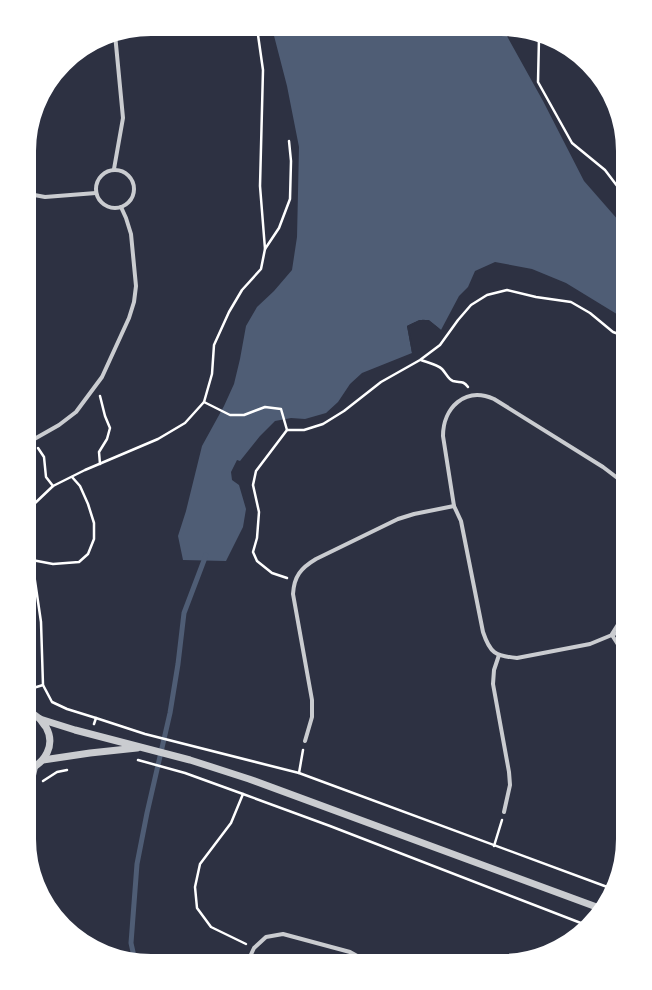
<svg xmlns="http://www.w3.org/2000/svg" width="652" height="990" viewBox="0 0 652 990" font-family="'Space Grotesk',sans-serif">
<style>
.water{fill:#4f5d75}
.pier{fill:#2d3142}
.lines{fill:none;stroke-linecap:round;stroke-linejoin:round}
.stream{stroke:#4f5d75;stroke-width:5}
.path{stroke:#fff;stroke-width:2.5}
.minor{stroke:#caccd0;stroke-width:4}
.tertiary{stroke:#caccd0;stroke-width:7}
.rim{fill:none;stroke:#fff;stroke-width:2}
</style>
<rect width="100%" height="100%" fill="#2d3142"/>
<path class="water" d="M272 28 503 29 543 101 584 181 619 221 624 225V317L620 316 566 283 532 269 495 262 475 271 468 287 459 296 441 330C426 317 425 317 407 326L412 353 362 373 350 384 338 402 326 413 305 419 291 418 275 421 260 436 240 461 237 460 231 472 232 480 239 485 246 509 243 527 226 561 183 560 178 536 186 511 202 446 224 406 234 384 240 359 246 326 257 307 274 291 292 270 297 237 299 147 287 86Z"/>
<path class="pier" d="M419 320H429L441 330 440 331 429 322H419L409 327 414 352 412 353 407 326Z"/>
<g class="lines">
<path class="stream" d="M135 961 131 943 137 864 147 813 170 713 178 664 184 613 206 555"/>
<g class="path">
<path d="M257 28 263 70 260 186 265 249 261 269 242 290 229 312 214 345 212 374 204 402 230 415H244L265 407 281 409 287 430H304L323 424 344 411 381 382 420 360 440 345 458 320 471 305 487 295 507 290 536 297 571 302 590 313 613 332 624 336"/>
<path d="M539 38 538 82 572 143 605 170 624 195"/>
<path d="M265 249 279 228 290 199 291 161 289 141"/>
<path d="M421 360C426 362 438 365 442 369 446 373 448 379 453 381 460 383 463 380 468 387"/>
<path d="M100 396 105 416 110 428 107 439 99 452 100 464"/>
<path d="M287 430 256 471 253 485 259 512 257 538 253 552 257 561 272 573 287 578"/>
<path d="M38 448 44 457 46 477 53 486"/>
<path d="M28 521 33 505 53 486 85 470 158 439 185 423 204 402"/>
<path d="M28 533 41 622 43 685 52 702 67 709 96 718"/>
<path d="M32 560 53 564 79 562 88 554 94 539V523L88 504 80 486 72 477"/>
<path d="M30 689 43 685"/>
<path d="M94 724 96 718 145 734 299 773 610 888"/>
<path d="M138 760 185 773 243 794 330 826 586 925"/>
<path d="M299 773 303 750"/>
<path d="M43 781 57 772 67 770"/>
<path d="M243 794 231 823 200 864 195 887 197 908 211 927 246 944"/>
<path d="M494 846 502 820"/>
</g>
<g class="minor">
<path d="M114 169 123 118 115 34"/>
<circle cx="115" cy="189" r="19"/>
<path d="M29 194 45 197 96 193"/>
<path d="M29 442 59 425 76 412 102 377 129 318 134 302 136 286 131 234 126 218 121 207"/>
<path d="M624 630 590 644 517 658C495 656 490 653 483 632L461 521 454 506 443 436C443 408 465 386 494 399L603 467 624 483"/>
<path d="M612 634 624 615"/>
<path d="M612 635 624 654"/>
<path d="M499 655 494 670 493 684 509 772 510 785 504 812"/>
<path d="M28 699 29 704 32 713"/>
<path d="M305 741 312 717V700L293 594C294 576 301 568 316 559L398 519 414 514 454 506"/>
<path d="M28 822 30 814 32 784 36 767"/>
<path d="M248 961 254 948 266 937 283 934 350 952 368 962"/>
</g>
<g class="tertiary">
<path d="M28 712 32 713 40 719 75 730 190 760 249 779 602 909"/>
<path d="M43 760 90 753 137 748"/>
<path d="M28 770C45 763 56 745 46 727 44 725 42 722 40 719"/>
</g>
</g>
<path d="M0 0H652V990H0ZM151 35H501A116 116 0 0 1 617 151V839A116 116 0 0 1 501 955H151A116 116 0 0 1 35 839V151A116 116 0 0 1 151 35Z" fill="#fff" fill-rule="evenodd"/>
<path class="rim" d="M151 35H501A116 116 0 0 1 617 151V839A116 116 0 0 1 501 955H151A116 116 0 0 1 35 839V151A116 116 0 0 1 151 35Z"/>
</svg>
